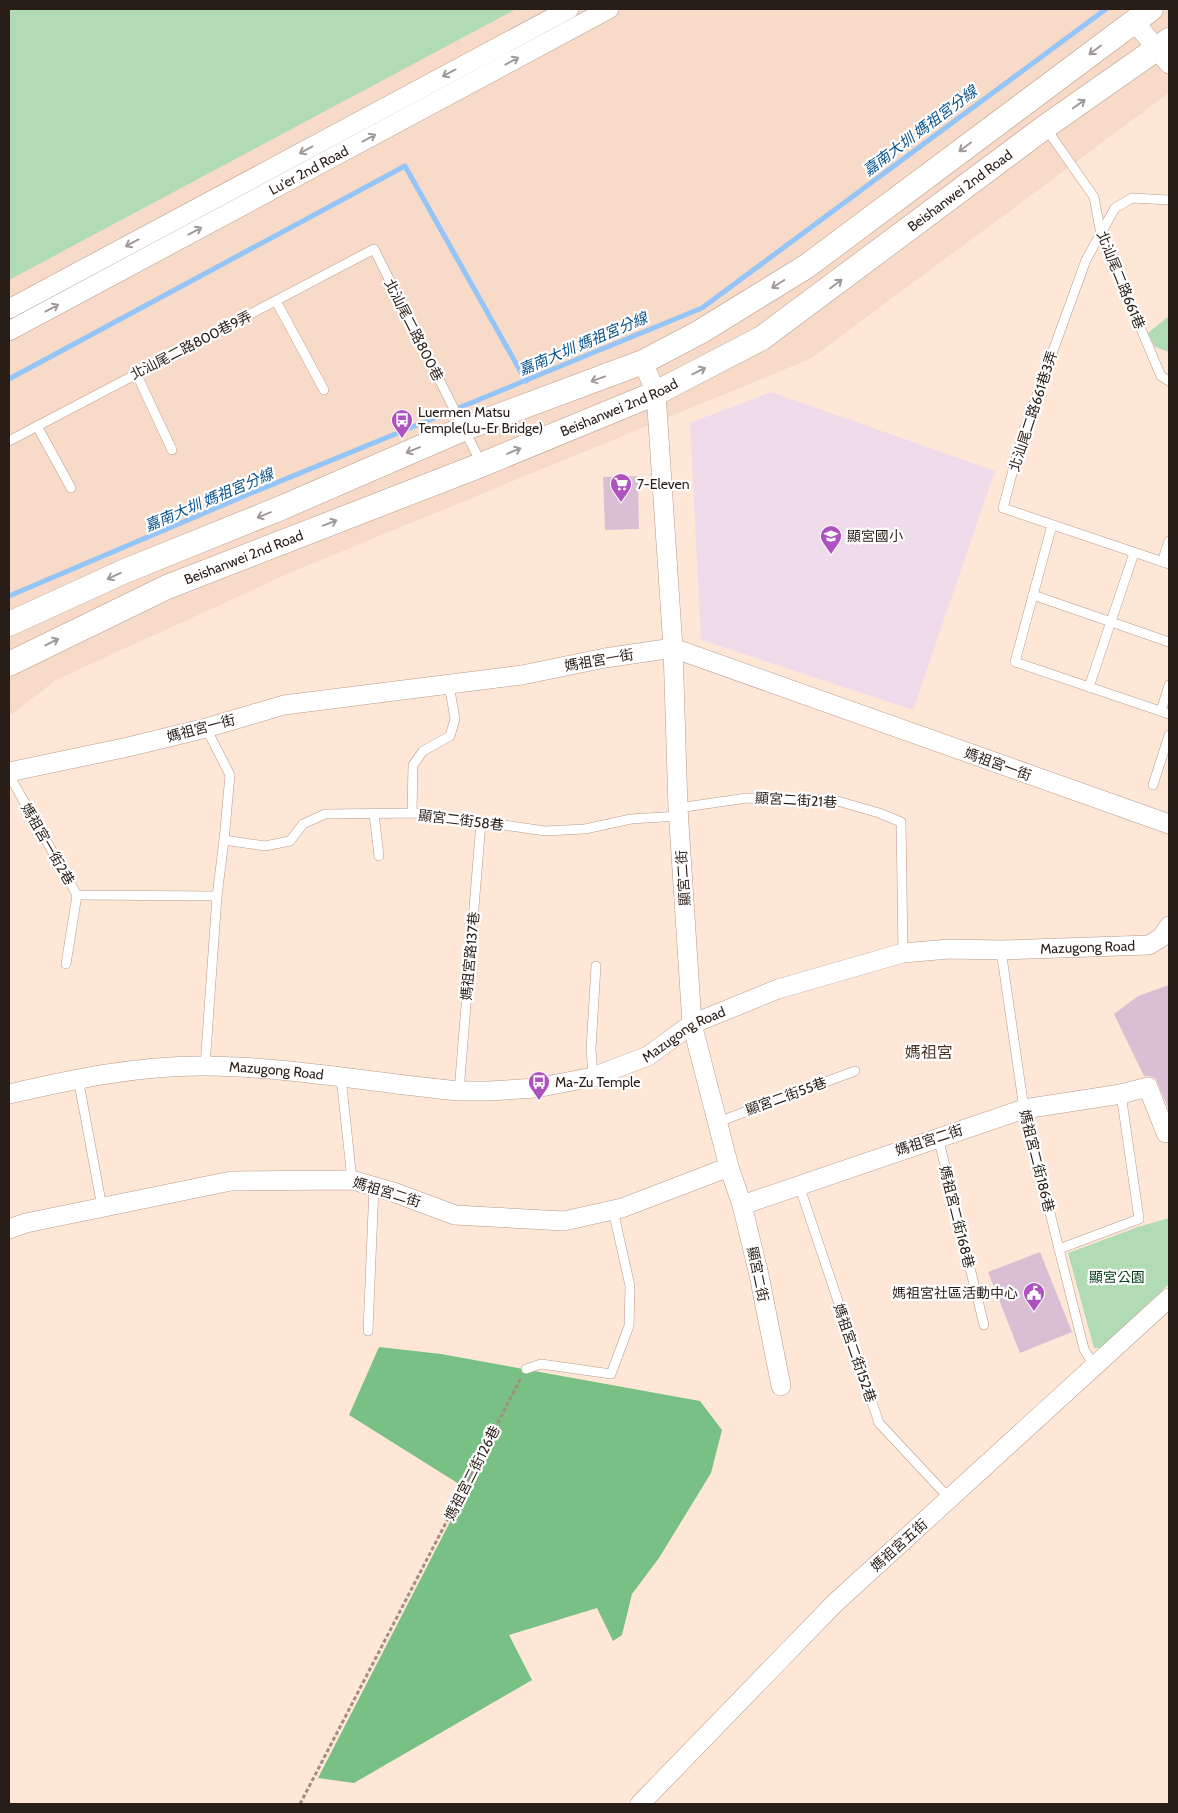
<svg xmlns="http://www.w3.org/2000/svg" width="1178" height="1813" viewBox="0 0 1178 1813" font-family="Cabin,'Noto Sans TC',sans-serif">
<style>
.built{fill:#f7dac7}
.education{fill:#efdbea}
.green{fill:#b0dbb5}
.forest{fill:#78c084}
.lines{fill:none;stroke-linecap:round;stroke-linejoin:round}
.stream{stroke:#93c5f8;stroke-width:5}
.building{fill:#dabfd4}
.service-casing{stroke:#b79b89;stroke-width:10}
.minor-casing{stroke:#b79b89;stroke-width:20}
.tertiary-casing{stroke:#b79b89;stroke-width:25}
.path{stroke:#a08e82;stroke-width:3;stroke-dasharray:4 2.5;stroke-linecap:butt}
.service{stroke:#fff;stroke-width:9}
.minor{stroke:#fff;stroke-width:19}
.tertiary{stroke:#fff;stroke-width:24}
.oneway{stroke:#9f9a97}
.labels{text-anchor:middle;stroke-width:4.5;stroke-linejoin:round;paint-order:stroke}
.street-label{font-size:14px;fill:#291e17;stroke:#fff}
.poi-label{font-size:14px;fill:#291e17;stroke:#fff;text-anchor:start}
.park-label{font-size:14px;fill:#043c15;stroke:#fff}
.water-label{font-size:15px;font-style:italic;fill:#0b538c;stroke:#fff}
.quarter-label{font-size:16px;fill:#4d3627;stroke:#fff}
</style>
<rect width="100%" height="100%" fill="#ffe7d8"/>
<path class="built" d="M9 9H1169V93L810 359 294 571 56 680 9 716Z"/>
<path class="education" d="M771 392 995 471 913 710 701 640 690 423Z"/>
<g class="green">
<path d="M9 9H516L9 280Z"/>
<path d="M1169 316V352L1155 347 1148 333Z"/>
<path d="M1169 1218V1284L1100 1348H1094L1068 1253 1138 1227Z"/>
</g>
<path class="forest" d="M379 1347 441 1354 700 1401 722 1430 711 1473 659 1558 632 1594 622 1635 613 1641 597 1608 509 1635 532 1680 354 1783 318 1778 467 1489 349 1415Z"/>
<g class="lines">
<g class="stream">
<path d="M9 379 405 166 526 381"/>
<path d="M9 596 249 494 702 308 1106 9"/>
</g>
</g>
<g class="building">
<path d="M638 476 639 529 605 530 603 477Z"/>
<path d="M1169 985V1110L1156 1079 1150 1076H1144L1114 1014 1138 996Z"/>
<path d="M1040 1252 1072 1332 1020 1353 988 1272Z"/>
</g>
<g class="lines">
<g class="service-casing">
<g id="service">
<path d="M1045 127 1094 197 1101 235 1161 376 1169 381"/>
<path d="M1169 200 1132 198 1115 208 1086 260 1022 436 1003 508 1169 564"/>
<path d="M276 301 324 390"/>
<path d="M136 373 172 450"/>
<path d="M37 426 71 488"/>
<path d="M9 441 374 249 481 463"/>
<path d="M1052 525 1015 662 1169 714"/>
<path d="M1162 562 1169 541"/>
<path d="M1033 595 1169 642"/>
<path d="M1089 687 1134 553"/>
<path d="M1161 711 1169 685"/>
<path d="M9 775 77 895 217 896"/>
<path d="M1153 785 1169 735"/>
<path d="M678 808 747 798 834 800 879 813 901 822 903 953"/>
<path d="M412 813 413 765 423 751 450 736 455 719 449 685"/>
<path d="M374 814 379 856"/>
<path d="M224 840 265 846 290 841 303 824 325 814 422 813 545 831 585 829 631 819 679 816"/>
<path d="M1001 950 1024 1109 1084 1349 1094 1366"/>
<path d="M66 964 77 895"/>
<path d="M205 1066 217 896 224 840 230 775 206 728"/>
<path d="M341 1077 352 1180"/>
<path d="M593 1077 591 1049 596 966"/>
<path d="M78 1078 102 1207"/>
<path d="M459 1091 481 822"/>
<path d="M718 1122 855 1071"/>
<path d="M938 1137 984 1325"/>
<path d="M799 1185 879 1423 949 1498"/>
<path d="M1059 1249 1139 1219 1121 1094"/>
<path d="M368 1331 374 1186"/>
<path d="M526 1369 541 1364 611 1374 629 1326 630 1286 613 1210"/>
</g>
</g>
<g class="minor-casing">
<g id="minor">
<path d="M1134 21 1169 64"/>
<path d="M9 309 569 9"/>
<path id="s1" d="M9 331 609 9"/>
<path d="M643 362 656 393 673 648 678 808 692 1024 729 1167 742 1205 759 1275 781 1386"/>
<path d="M9 772 128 747 206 728 284 705 522 675 605 658 673 648 1169 824"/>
<path id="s2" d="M9 1094C74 1079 140 1065 207 1066 291 1067 375 1083 459 1091H489L536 1088 593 1077 648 1056 692 1024 778 989 903 953 949 949 1001 950 1149 945 1162 937 1169 926"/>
<path d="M742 1205 1024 1109 1121 1094 1148 1087 1166 1133 1169 1132"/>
<path d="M9 1229 26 1223 231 1181 352 1180 393 1192 455 1215 564 1221 622 1208 729 1167"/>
<path d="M640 1804 835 1603 1169 1298"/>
</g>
</g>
<g class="tertiary-casing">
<g id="tertiary">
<path d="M9 624 125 571 281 508 463 429 643 362 700 332 807 266 1151 9"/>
<path id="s3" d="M9 664 167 587 481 465 656 393 762 338 1045 127 1169 40"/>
</g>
</g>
<path class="path" d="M300 1804 521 1378"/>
<use href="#service" class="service"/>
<use href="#minor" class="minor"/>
<use href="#tertiary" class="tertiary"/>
</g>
<defs><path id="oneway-shaft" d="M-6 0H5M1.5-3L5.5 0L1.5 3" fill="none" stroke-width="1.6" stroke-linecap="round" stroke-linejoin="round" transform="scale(1.25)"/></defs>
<g class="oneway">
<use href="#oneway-shaft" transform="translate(1095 50) rotate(143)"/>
<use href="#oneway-shaft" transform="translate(512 61) rotate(-28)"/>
<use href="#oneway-shaft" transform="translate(449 73) rotate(152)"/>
<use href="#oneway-shaft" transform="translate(1079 104) rotate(-35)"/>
<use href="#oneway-shaft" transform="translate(369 138) rotate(-28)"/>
<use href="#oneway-shaft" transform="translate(965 147) rotate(143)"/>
<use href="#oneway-shaft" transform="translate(306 150) rotate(152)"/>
<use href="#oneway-shaft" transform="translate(195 231) rotate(-28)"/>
<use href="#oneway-shaft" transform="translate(132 243) rotate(152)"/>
<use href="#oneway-shaft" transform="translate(778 284) rotate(148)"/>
<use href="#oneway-shaft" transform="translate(836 284) rotate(-37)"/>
<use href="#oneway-shaft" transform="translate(52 308) rotate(-28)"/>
<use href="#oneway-shaft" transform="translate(699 371) rotate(-27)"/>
<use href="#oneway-shaft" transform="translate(598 379) rotate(160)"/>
<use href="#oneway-shaft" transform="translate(413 450) rotate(157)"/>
<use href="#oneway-shaft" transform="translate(514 451) rotate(-22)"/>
<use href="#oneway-shaft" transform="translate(264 515) rotate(158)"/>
<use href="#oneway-shaft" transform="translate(330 523) rotate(-21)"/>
<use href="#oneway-shaft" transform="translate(114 576) rotate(155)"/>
<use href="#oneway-shaft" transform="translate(52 642) rotate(-26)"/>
</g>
<defs>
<g id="bus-pin" transform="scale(1.125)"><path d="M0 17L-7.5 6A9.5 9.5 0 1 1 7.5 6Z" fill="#ad52be" stroke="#fff"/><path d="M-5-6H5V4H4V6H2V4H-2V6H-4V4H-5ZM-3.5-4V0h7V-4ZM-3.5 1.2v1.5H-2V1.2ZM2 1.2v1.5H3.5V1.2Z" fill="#fff"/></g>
<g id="supermarket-pin" transform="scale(1.125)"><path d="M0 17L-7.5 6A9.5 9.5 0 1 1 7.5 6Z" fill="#ad52be" stroke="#fff"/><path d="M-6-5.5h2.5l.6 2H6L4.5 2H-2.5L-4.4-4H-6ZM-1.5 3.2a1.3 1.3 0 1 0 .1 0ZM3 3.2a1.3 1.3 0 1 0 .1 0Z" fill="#fff"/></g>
<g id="school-pin" transform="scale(1.125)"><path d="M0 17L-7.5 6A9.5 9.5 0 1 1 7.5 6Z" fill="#ad52be" stroke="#fff"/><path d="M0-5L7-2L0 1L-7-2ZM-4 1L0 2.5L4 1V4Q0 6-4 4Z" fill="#fff"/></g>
<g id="civic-pin" transform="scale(1.125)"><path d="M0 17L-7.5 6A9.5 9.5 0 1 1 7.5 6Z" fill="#ad52be" stroke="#fff"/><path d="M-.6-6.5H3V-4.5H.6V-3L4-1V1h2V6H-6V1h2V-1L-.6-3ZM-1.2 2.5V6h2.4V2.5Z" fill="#fff"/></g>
</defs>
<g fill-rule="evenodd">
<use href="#bus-pin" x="402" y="420"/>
<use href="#supermarket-pin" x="621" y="484"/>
<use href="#school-pin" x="831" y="536"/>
<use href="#bus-pin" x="539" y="1082"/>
<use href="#civic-pin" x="1034" y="1293"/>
</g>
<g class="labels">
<g class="street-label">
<text dy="5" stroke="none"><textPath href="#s1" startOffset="340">Lu'er 2nd Road</textPath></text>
<text dy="5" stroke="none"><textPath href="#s3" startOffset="1068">Beishanwei 2nd Road</textPath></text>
<text transform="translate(1121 280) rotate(68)" y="5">北汕尾二路661巷</text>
<text transform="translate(414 330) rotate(63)" y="5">北汕尾二路800巷</text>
<text transform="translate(191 345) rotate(-27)" y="5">北汕尾二路800巷9弄</text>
<text dy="5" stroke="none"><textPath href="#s3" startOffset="662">Beishanwei 2nd Road</textPath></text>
<text transform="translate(1033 411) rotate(-72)" y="5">北汕尾二路661巷3弄</text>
<text dy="5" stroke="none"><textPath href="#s3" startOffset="258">Beishanwei 2nd Road</textPath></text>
<text transform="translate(599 660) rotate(-10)" y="5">媽祖宮一街</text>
<text transform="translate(201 728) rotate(-15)" y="5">媽祖宮一街</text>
<text transform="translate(998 764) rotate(20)" y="5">媽祖宮一街</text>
<text transform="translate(796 800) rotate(3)" y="5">顯宮二街21巷</text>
<text transform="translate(461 820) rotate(7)" y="5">顯宮二街58巷</text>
<text transform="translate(48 844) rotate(60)" y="5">媽祖宮一街2巷</text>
<text transform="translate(683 878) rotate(-94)" y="5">顯宮二街</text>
<text dy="5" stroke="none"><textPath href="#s2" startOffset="1110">Mazugong Road</textPath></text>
<text transform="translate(470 956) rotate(-85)" y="5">媽祖宮路137巷</text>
<text dy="5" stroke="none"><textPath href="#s2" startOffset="690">Mazugong Road</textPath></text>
<text dy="5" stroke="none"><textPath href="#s2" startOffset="270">Mazugong Road</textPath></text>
<text transform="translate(786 1096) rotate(-20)" y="5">顯宮二街55巷</text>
<text transform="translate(929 1140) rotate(-18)" y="5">媽祖宮二街</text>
<text transform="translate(1037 1161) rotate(76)" y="5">媽祖宮二街186巷</text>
<text transform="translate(387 1192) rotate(17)" y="5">媽祖宮二街</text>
<text transform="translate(957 1217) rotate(76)" y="5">媽祖宮二街168巷</text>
<text transform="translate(758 1274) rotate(78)" y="5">顯宮二街</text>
<text transform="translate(855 1353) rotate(71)" y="5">媽祖宮二街152巷</text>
<text transform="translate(472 1473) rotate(-63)" y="5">媽祖宮二街126巷</text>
<text transform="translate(899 1545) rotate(-42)" y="5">媽祖宮五街</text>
</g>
<g class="poi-label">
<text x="418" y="417">Luermen Matsu<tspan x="418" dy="16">Temple(Lu-Er Bridge)</tspan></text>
<text x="637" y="489">7-Eleven</text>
<text x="847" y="541">顯宮國小</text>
<text x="555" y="1087">Ma-Zu Temple</text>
<text x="1018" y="1298" text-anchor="end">媽祖宮社區活動中心</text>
</g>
<g class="park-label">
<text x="1117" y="1282">顯宮公園</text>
</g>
<g class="water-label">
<text transform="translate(920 131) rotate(-37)" y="5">嘉南大圳 媽祖宮分線</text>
<text transform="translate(583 344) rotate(-23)" y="5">嘉南大圳 媽祖宮分線</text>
<text transform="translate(209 500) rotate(-23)" y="5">嘉南大圳 媽祖宮分線</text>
</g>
<g class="quarter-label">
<text x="929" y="1058">媽祖宮</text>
</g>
</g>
<rect width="1178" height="1813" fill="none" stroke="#291e17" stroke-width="20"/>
</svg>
